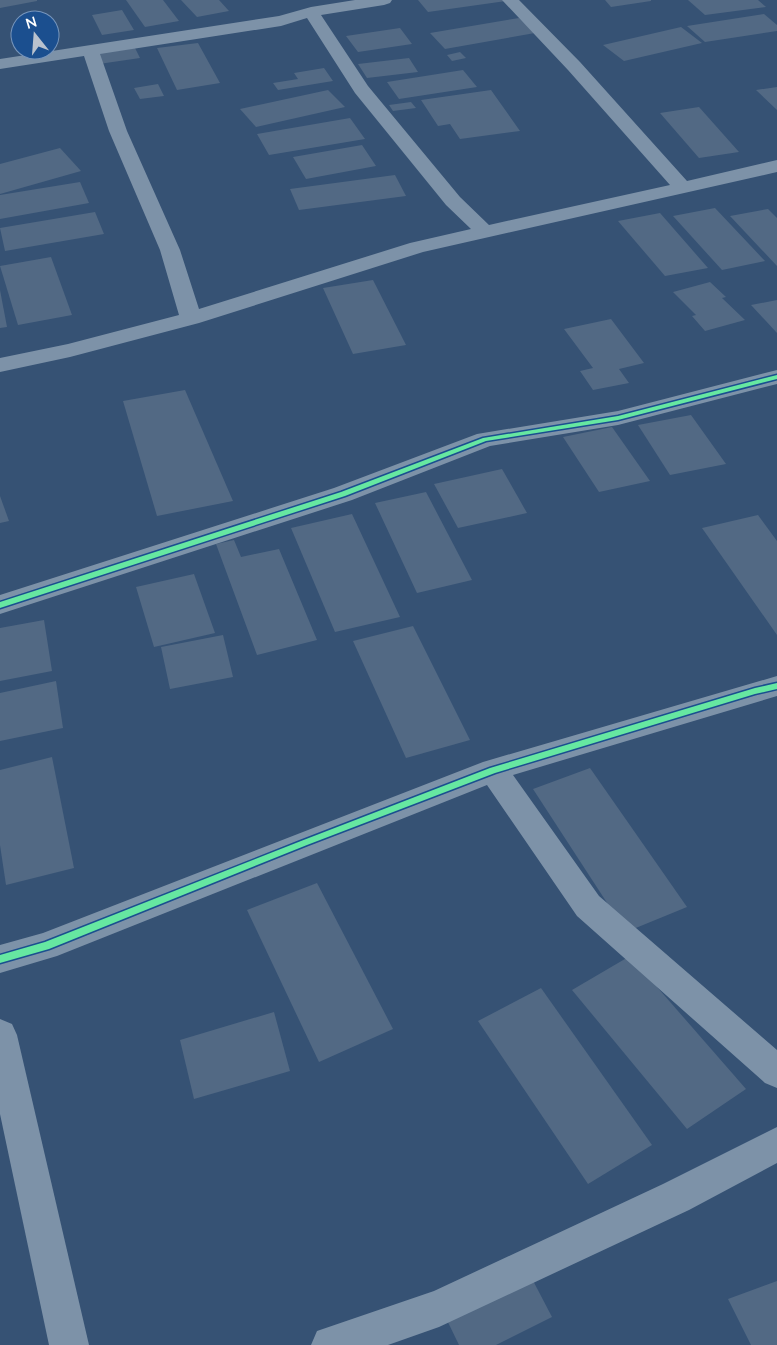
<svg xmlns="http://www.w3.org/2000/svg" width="777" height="1345" viewBox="0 0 777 1345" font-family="Lato,sans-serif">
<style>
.building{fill:#526984}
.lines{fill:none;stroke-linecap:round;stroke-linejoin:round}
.minor{fill:#7d92a8;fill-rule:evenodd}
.cycleway-casing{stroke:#1b4f8f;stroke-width:3}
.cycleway{fill:#66e7a1;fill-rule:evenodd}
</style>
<rect width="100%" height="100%" fill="#365274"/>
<g class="building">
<path d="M0 0H37V1L0 8Z"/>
<path d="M126 0H163L179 21 145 27Z"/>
<path d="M181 0H219L229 11 197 17Z"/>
<path d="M418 0H506V1L428 12Z"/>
<path d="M605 0H651V1L611 7Z"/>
<path d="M688 0H758L766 7 705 15Z"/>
<path d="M122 10 134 30 102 35 92 15Z"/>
<path d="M764 14 777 25V31L705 42 687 26Z"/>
<path d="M519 18 535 33 445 49 430 33Z"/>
<path d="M681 27 702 43 624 61 603 45Z"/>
<path d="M400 28 412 44 358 52 346 36Z"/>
<path d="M198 43 220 83 177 90 157 48Z"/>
<path d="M135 48 140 58 99 64 95 54Z"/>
<path d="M460 52 466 58 452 61 447 55Z"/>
<path d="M409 58 418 72 367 78 358 64Z"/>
<path d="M324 68 333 81 278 90 273 83 298 79 294 73Z"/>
<path d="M463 70 477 87 399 99 387 82Z"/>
<path d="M158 84 164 96 140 99 134 88Z"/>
<path d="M777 87V110L756 90Z"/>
<path d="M328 90 345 107 256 127 240 109Z"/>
<path d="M491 90 520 131 460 139 450 124 438 126 421 100Z"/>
<path d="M411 102 416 108 393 111 389 105Z"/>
<path d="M699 107 739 152 699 158 660 113Z"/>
<path d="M350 118 365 139 269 155 257 134Z"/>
<path d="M362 145 376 166 306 179 293 157Z"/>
<path d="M60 148 81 171 0 194V164Z"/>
<path d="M395 175 406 196 299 210 290 189Z"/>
<path d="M80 182 89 203 0 219V195Z"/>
<path d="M715 208 765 261 722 270 673 216Z"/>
<path d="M768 209 777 218V266L730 216Z"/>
<path d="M95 212 104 234 5 251 0 228Z"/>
<path d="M660 213 708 268 665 276 618 221Z"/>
<path d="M51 257 72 315 18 325 0 266Z"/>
<path d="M373 280 406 345 353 354 323 288Z"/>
<path d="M710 282 726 297 722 298 745 320 705 331 692 316 696 315 673 292Z"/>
<path d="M0 290 7 327 0 328Z"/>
<path d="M777 300V333L751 305Z"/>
<path d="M611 319 644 363 619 369 629 383 593 390 580 371 593 368 564 329Z"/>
<path d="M185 390 233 501 157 516 123 401Z"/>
<path d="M691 415 726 464 670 475 638 425Z"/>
<path d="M612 427 650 481 599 492 563 437Z"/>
<path d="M502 469 527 513 458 528 434 484Z"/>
<path d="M426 492 472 580 417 593 375 503Z"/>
<path d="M0 496 9 521 0 523Z"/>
<path d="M352 514 400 617 335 632 291 528Z"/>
<path d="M758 515 777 541V635L702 528Z"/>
<path d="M234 540 241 557 279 549 317 640 257 655 216 544Z"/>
<path d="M194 574 215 633 154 647 136 587Z"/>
<path d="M44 620 52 671 0 681V628Z"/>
<path d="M413 626 470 740 406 758 353 641Z"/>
<path d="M223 635 233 677 170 689 161 647Z"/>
<path d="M56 681 63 728 0 741V693Z"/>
<path d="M52 757 74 868 6 885 0 845V770Z"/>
<path d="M590 768 687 907 626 932 533 789Z"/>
<path d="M317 883 393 1029 319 1062 247 910Z"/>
<path d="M630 956 746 1089 687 1129 572 990Z"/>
<path d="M541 988 652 1145 588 1184 478 1021Z"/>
<path d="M274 1012 290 1071 194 1099 180 1040Z"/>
<path d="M529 1273 552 1317 496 1345H459L444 1314Z"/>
<path d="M777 1281V1345H751L728 1299Z"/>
</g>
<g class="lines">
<g class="minor">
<path d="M355 0H392L390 3 384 5 321 15 368 86 460 197 489 225 670 185 568 70 502 0H519L580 62 687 181 777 160V172L423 252 199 323 70 357 0 372V358L68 344 179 315 160 250 109 131 84 56 0 69V59L279 16 311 7ZM307 18 355 93 446 205 471 229 410 243 199 309 180 250 127 131 100 54 281 26Z"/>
<path d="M777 370V384L618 425 490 446 352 500 0 614V595L334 488 477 434 618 411Z"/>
<path d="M777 676V696L513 775 599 896 777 1050V1088L765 1083 577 916 487 785 57 956 0 973V945L43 933 483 762Z"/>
<path d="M0 1019 12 1024 17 1035 89 1345H49L0 1114Z"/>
<path d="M777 1127V1163L689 1210 439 1327 388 1345H311L317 1331 434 1291 663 1184Z"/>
</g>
<g class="cycleway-casing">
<g id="cycleway">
<path d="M777 375V379L618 420 486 441 345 496 0 608V602L341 492 483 438 618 416Z"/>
<path d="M777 683V689L755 694 495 773 307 845 49 949 0 963V955L45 942 301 841 490 768 755 688Z"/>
</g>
</g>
<use href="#cycleway" class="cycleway"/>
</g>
<g transform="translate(35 35) rotate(343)"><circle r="24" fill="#1b4f8f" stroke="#7695bc"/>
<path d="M0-4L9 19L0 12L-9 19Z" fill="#b9c2ce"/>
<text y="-8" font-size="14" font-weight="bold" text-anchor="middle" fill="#ffffff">N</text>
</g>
</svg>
